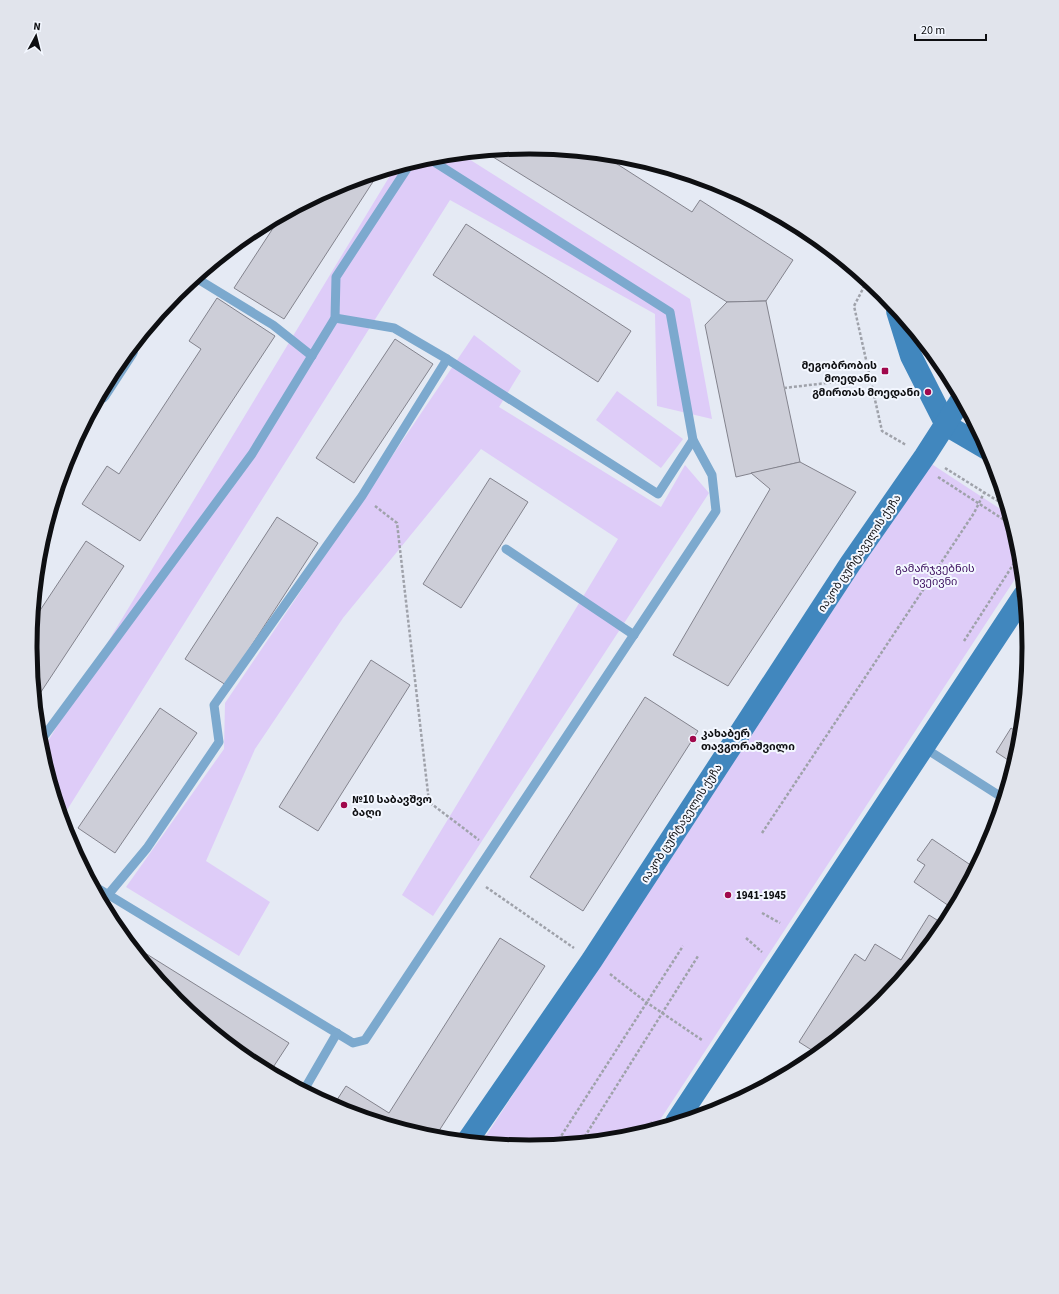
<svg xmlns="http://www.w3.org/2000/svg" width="1059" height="1294" viewBox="0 0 1059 1294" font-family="'Source Sans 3','Noto Sans Georgian',sans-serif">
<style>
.green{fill:#deccf8}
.building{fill:#cdced8;stroke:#83838d}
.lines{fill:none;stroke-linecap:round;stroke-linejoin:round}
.path{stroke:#9fa2aa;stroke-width:2.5;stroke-dasharray:3 2;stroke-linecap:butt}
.lane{stroke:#7ca9ce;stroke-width:9}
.street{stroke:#7ca9ce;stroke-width:18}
.secondary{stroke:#4187be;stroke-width:22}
.poi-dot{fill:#a0084c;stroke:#f3f7ff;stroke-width:1.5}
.labels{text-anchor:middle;stroke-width:4;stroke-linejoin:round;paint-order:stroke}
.poi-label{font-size:11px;font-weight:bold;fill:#0e0f12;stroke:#f3f7ff;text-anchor:start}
.street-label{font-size:11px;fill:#0e0f12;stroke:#f3f7ff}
.park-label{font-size:11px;fill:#3a0d5d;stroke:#f3f7ff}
.rim{fill:none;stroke:#0e0f12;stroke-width:5}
</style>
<rect width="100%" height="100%" fill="#e5eaf4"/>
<g class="green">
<path d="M461 154 690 299 712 419 657 406 655 314 450 200 62 818 42 751 394 169 432 157Z"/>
<path d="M474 335 521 371 499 407 661 507 685 465 709 493 433 916 402 895 618 539 481 449 343 618 255 749 206 861 270 902 239 956 126 887 224 749 225 703Z"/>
<path d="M617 391 683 439 661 468 596 420Z"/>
<path d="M927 461 1008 514 1019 550 1021 570 654 1129 627 1137 529 1146 482 1142Z"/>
</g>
<g class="building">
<path d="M530 148 603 155 692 212 700 200 793 260 766 301 727 302 485 152Z"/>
<path d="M378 174 284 319 234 288 281 216 339 185Z"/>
<path d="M466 224 631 331 598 382 433 275Z"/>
<path d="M217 298 275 336 140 541 82 504 107 466 119 474 201 349 189 341Z"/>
<path d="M766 301 800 462 736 477 705 325 727 302Z"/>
<path d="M395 339 433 364 354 483 316 458Z"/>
<path d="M800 462 856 492 728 686 673 655 770 489 751 473Z"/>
<path d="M490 478 528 502 461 608 423 584Z"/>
<path d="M277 517 318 543 226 685 185 659Z"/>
<path d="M86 541 124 566 35 701 30 647 33 621Z"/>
<path d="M371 660 410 685 318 831 279 807Z"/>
<path d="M645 697 698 731 583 911 530 877Z"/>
<path d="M160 708 197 733 115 853 78 828Z"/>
<path d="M1011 728 1020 734 1014 764 996 752Z"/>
<path d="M932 839 975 868 949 906 914 882 925 865 917 860Z"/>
<path d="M929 915 945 925 883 1000 818 1054 799 1042 855 954 865 961 875 944 901 960Z"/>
<path d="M500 938 545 966 435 1137 333 1106 346 1086 389 1113Z"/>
<path d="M129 943 289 1043 270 1072 252 1062 176 1000Z"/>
</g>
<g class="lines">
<g class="path">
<path d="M867 281 854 306 882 431 906 445"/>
<path d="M784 388 870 378"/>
<path d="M945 468 1006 506"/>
<path d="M938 477 1012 525"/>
<path d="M375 506 397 523 429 802 479 840"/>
<path d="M964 641 1020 554"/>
<path d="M762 833 974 513 984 493"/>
<path d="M486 887 574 948"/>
<path d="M762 913 780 923"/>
<path d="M746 938 762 952"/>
<path d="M610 974 646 1002 702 1040"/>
<path d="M646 1131 652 1122"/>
<path d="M582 1141 698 956"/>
<path d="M556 1144 683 946"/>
</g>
<g class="lane">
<path d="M196 278 273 325 312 356"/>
<path d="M335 318 394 328 447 359 658 494 693 440"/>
<path d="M506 549 634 635"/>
<path d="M39 743 252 454 335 318 336 277 410 164"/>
<path d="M923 747 1003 798"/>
<path d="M94 886 353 1043 365 1040 716 511 712 475 693 440 670 312 428 158"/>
<path d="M102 902 147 848 219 742 214 705 362 496 447 359"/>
<path d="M304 1090 337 1033"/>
</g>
<path class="street" d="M101 394 129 351"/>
<g class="secondary">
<path d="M897 311 911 356 946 425 987 449"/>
<path d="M676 1122 1024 595"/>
<path d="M468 1140 592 960 850 564 925 456 961 400"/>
</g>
</g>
<g class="poi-dot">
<rect x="881" y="367" width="8" height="8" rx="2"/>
<circle cx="928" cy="392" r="4"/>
<circle cx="693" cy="739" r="4"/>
<circle cx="344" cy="805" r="4"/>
<circle cx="728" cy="895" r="4"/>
</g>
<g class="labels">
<g class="poi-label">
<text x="877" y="369" text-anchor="end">მეგობრობის<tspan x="877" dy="13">მოედანი</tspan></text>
<text x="920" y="396" text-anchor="end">გმირთას მოედანი</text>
<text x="701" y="737">კახაბერ<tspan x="701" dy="13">თავგორაშვილი</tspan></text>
<text x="352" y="803">№10 საბავშვო<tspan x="352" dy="13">ბაღი</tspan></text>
<text x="736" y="899">1941-1945</text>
</g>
<g class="street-label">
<text transform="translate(859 553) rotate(-56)" y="4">იაკობ ცურტაველის ქუჩა</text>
<text transform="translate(681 823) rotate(-57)" y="4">იაკობ ცურტაველის ქუჩა</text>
</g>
<g class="park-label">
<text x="935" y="572">გამარჯვებნის<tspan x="935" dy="13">ხვეივნი</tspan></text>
</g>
</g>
<path d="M0 0H1059V1294H0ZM529 154H530A492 492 0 0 1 1022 646V648A492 492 0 0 1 530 1140H529A492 492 0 0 1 37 648V646A492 492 0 0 1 529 154Z" fill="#e1e4ec" fill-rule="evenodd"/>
<path class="rim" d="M529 154H530A492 492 0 0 1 1022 646V648A492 492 0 0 1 530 1140H529A492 492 0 0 1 37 648V646A492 492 0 0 1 529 154Z"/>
<g transform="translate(36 36) rotate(7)" stroke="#f3f7ff" stroke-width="3" paint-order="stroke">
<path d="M0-3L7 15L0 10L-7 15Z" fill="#0e0f12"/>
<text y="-6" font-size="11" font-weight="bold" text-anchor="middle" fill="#0e0f12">N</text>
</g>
<path d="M915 34v6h71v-6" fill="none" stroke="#0e0f12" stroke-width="2"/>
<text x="921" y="34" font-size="12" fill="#0e0f12" stroke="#f3f7ff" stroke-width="3" paint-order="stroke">20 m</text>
</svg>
